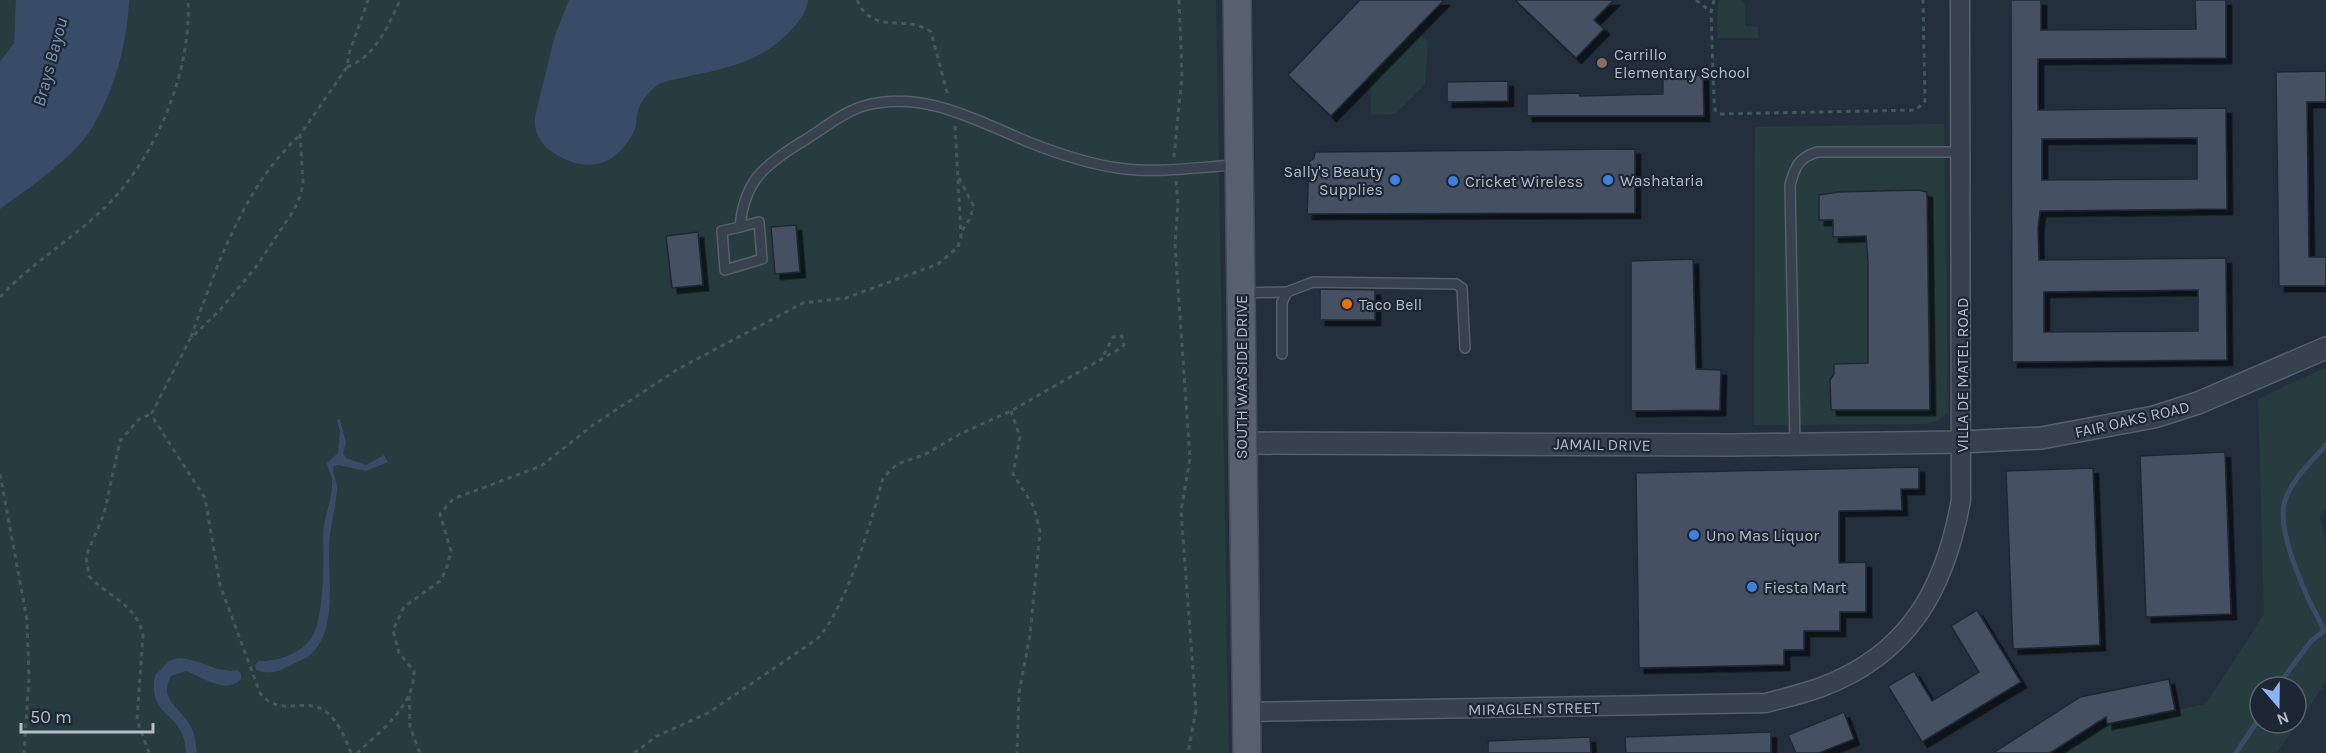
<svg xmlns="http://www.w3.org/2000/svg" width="2326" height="753" viewBox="0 0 2326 753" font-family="Karla,sans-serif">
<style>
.green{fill:#263c3f;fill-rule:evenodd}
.water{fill:#394c67}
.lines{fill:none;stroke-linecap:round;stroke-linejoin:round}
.stream{stroke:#394c67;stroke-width:5}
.building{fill:#455162;stroke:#1f2835;stroke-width:1.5;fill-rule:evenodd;filter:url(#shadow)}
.service-casing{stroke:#565f6c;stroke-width:12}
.minor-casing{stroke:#565f6c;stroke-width:21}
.tertiary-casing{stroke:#565f6c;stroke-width:24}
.primary-casing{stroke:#414a57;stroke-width:30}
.path{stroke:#44595c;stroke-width:3;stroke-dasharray:4.5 4.5;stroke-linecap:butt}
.service{stroke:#38414e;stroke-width:9}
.minor{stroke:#38414e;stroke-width:18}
.tertiary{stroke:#38414e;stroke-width:21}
.primary{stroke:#56606e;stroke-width:27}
.education-dot{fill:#8d6e63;stroke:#1d2633;stroke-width:2}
.shop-dot{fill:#3f7fe0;stroke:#1d2633;stroke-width:2}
.food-dot{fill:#e8710a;stroke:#1d2633;stroke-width:2}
.labels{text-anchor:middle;stroke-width:4.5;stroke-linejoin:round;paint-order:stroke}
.poi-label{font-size:16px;fill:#b4bcc9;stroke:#1d2633;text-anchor:start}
.street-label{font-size:16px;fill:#b4bcc9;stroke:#1d2633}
.water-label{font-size:18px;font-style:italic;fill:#7c92b1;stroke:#1d2633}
</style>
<defs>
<filter id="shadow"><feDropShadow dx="5.5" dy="5.5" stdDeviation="0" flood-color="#0009"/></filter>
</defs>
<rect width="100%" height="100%" fill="#242f3e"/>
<g class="green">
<path d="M0 0H1216L1229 753H0Z"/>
<path d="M1721 0H1741L1745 5V26L1758 27V38H1717L1718 3Z"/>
<path d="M1416 29 1428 42 1425 84 1395 114 1371 115 1370 77Z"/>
<path d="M1944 124 1948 412 1937 421 1926 424 1754 425 1755 127Z"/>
<path d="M2326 367V508L2320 515 2326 543V682L2277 753H2060L2107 724 2206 704 2264 614 2258 399ZM2260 687H2296V723H2260Z"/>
</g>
<g class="water">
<path d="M16 0H129C127 45 114 93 90 131 73 158 26 190 0 209V62L14 43Z"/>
<path d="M569 0H808C807 11 800 20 793 28 755 70 712 69 661 83 649 91 640 100 637 115 636 120 637 124 635 129 617 167 587 175 552 152 539 143 534 132 535 117L555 35Z"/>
<path d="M340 419 346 443 343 453 346 458 366 465 384 455 388 462 366 471 338 465 333 467C333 476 337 481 337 489 336 508 330 526 329 544 328 574 337 627 314 651 309 658 298 661 291 665 278 672 269 675 256 670L255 665 259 661C278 662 306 652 314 633 324 612 324 559 323 536 323 518 333 500 332 481 332 475 328 470 327 463L338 453 340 431 337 420Z"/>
<path d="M178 658C199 658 217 674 238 670L241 674V679C226 695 202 677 186 671L171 676C158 700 180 707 190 725 195 734 196 743 197 753H186C185 709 147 721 155 675L169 661Z"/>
</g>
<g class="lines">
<g class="stream">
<path d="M2277 687 2311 641 2324 631C2320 619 2313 610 2308 598 2298 575 2279 531 2284 505 2288 483 2312 461 2326 445"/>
<path d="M2236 753 2260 717"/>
</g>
</g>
<g class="building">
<path d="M1360 0H1444L1331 116 1288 75Z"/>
<path d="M1515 0H1614L1594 20 1604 29 1576 58Z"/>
<path d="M2011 0H2041V30L2196 29 2195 0H2226V58L2038 59V110L2226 108 2227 209 2040 211 2038 229 2039 260 2226 258 2227 360 2012 362ZM2197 138V179L2042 180V139ZM2198 290V331L2044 332V292Z"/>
<path d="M2326 71V102H2307L2309 257H2326V286H2279L2276 72Z"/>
<path d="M1703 75 1704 116H1527V94L1579 93 1580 96 1663 94V76Z"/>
<path d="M1508 81V101L1447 102V82Z"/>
<path d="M1635 149V213L1307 214 1309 162 1314 158 1315 152Z"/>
<path d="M1918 190 1927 192 1930 410H1831L1830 380 1834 374V364L1868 363V262L1866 236 1833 237V220H1819V195L1838 192Z"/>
<path d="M796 225 800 272 775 274 771 227Z"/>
<path d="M698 232 703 285 672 288 666 236Z"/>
<path d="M1693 259 1696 369 1721 370 1720 410 1631 411V261Z"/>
<path d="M1320 289 1375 290V320H1320Z"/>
<path d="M2225 452 2231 614 2146 617 2140 456Z"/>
<path d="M1919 467V489H1901L1902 510 1839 511V563L1866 562V612H1840V631H1804V650H1784V665L1639 668 1636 473Z"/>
<path d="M2093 468 2100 645 2013 649 2006 471Z"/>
<path d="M1977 610 2021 682 1922 742 1888 686 1914 671 1932 701 1979 672 1951 626Z"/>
<path d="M2169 679 2175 710 2107 724 2106 717 2050 753H1993L2080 697Z"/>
<path d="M1844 712 1854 739 1819 753H1796L1788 735Z"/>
<path d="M1771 732V753H1626L1625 737Z"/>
<path d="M1590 737 1591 753H1488V741Z"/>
</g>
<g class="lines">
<g class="service-casing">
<g id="service">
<path d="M740 227 759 222 762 259 725 270 722 231 740 227C744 182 763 166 800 143 821 131 843 111 867 105 926 90 979 122 1031 143 1059 154 1089 164 1118 168 1157 174 1198 167 1236 165"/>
<path d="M1244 293 1287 292"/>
<path d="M1282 354V302L1287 292 1313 282 1456 284 1462 288 1465 348"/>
<path d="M1795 443 1790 185C1795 167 1798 158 1817 152H1961"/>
</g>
</g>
<g class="minor-casing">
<path id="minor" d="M1247 712 1766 703C1784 698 1802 694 1819 688 1909 655 1945 589 1961 500L1960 0"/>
</g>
<g class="tertiary-casing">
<path id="tertiary" d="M1241 443 1731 445 1962 442 2041 438 2154 417 2198 403 2326 348"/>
</g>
<g class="primary-casing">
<path id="primary" d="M1237 0 1247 753"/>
</g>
<g class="path">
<path d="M857 0C873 37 906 13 931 32L948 96"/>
<path d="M1696 0 1711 12"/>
<path d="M1714 0 1711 12 1714 101 1715 110 1720 114 1916 110 1925 101 1923 0"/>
<path d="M347 67C376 56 388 26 400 0"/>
<path d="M1174 157 1182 75 1179 0"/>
<path d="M959 178 973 205 971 217 962 231"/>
<path d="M1176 181 1178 203 1175 245 1190 459 1181 511 1196 710 1188 753"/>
<path d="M0 297C30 265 66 243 98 214 153 165 192 74 188 0"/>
<path d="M191 337C217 266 243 187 300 135"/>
<path d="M1011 411 1020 437 1013 474 1034 507 1040 532 1030 635 1019 693 1017 753"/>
<path d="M0 474 27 620 29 677 24 753"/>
<path d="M409 696 410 727 420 753"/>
<path d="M149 753 137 720 143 635C136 603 109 598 89 576L86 556 104 514 120 441 138 420 152 413"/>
<path d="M351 753C321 670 289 729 260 693L220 585 205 498 155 421 152 413 190 339 220 310 256 267 294 210 301 194 303 182 300 135 347 67 349 54 368 0"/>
<path d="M357 753C380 732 415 705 414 671L399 653 393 630 404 607 440 581 446 570 451 551 440 514 453 499 541 466 593 425 678 369 803 303 846 298 938 264 958 247 961 236 955 125"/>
<path d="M634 753 657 736 708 713 817 639C846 609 872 520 883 478L897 464 924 455 960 434 1011 411 1119 349 1124 345 1122 336 1113 337 1103 356"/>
</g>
<use href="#service" class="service"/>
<use href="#minor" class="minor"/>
<use href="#tertiary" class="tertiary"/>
<use href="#primary" class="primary"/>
</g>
<circle class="education-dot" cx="1602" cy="63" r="6"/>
<g class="shop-dot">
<circle cx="1395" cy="180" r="6"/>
<circle cx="1608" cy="180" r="6"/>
<circle cx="1453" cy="181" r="6"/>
<circle cx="1694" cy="535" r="6"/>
<circle cx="1752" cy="587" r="6"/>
</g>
<circle class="food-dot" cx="1347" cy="304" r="6"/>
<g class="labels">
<g class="poi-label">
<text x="1614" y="60">Carrillo<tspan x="1614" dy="18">Elementary School</tspan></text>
<text x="1383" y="177" text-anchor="end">Sally's Beauty<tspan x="1383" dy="18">Supplies</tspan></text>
<text x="1620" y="186">Washataria</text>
<text x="1465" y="187">Cricket Wireless</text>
<text x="1359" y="310">Taco Bell</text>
<text x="1706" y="541">Uno Mas Liquor</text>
<text x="1764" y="593">Fiesta Mart</text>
</g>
<g class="street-label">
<text transform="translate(1962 375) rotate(-90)" y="6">VILLA DE MATEL ROAD</text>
<text transform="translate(1241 377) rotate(-90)" y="6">SOUTH WAYSIDE DRIVE</text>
<text transform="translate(2132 419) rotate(-13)" y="6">FAIR OAKS ROAD</text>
<text transform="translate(1602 444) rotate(1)" y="6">JAMAIL DRIVE</text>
<text transform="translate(1534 708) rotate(-1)" y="6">MIRAGLEN STREET</text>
</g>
<g class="water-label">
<text transform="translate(50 62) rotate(-75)" y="6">Brays Bayou</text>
</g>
</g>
<g transform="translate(2278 705) rotate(160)"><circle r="28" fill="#1d2633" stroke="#59626f" stroke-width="1.5"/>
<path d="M0-4.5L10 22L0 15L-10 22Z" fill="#8ab4f8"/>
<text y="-9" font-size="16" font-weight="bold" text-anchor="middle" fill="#b4bcc9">N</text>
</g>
<path d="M21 723v9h132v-9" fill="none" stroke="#b4bcc9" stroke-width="3"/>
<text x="30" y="723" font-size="18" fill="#b4bcc9" stroke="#1d2633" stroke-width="4.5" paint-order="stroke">50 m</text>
</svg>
